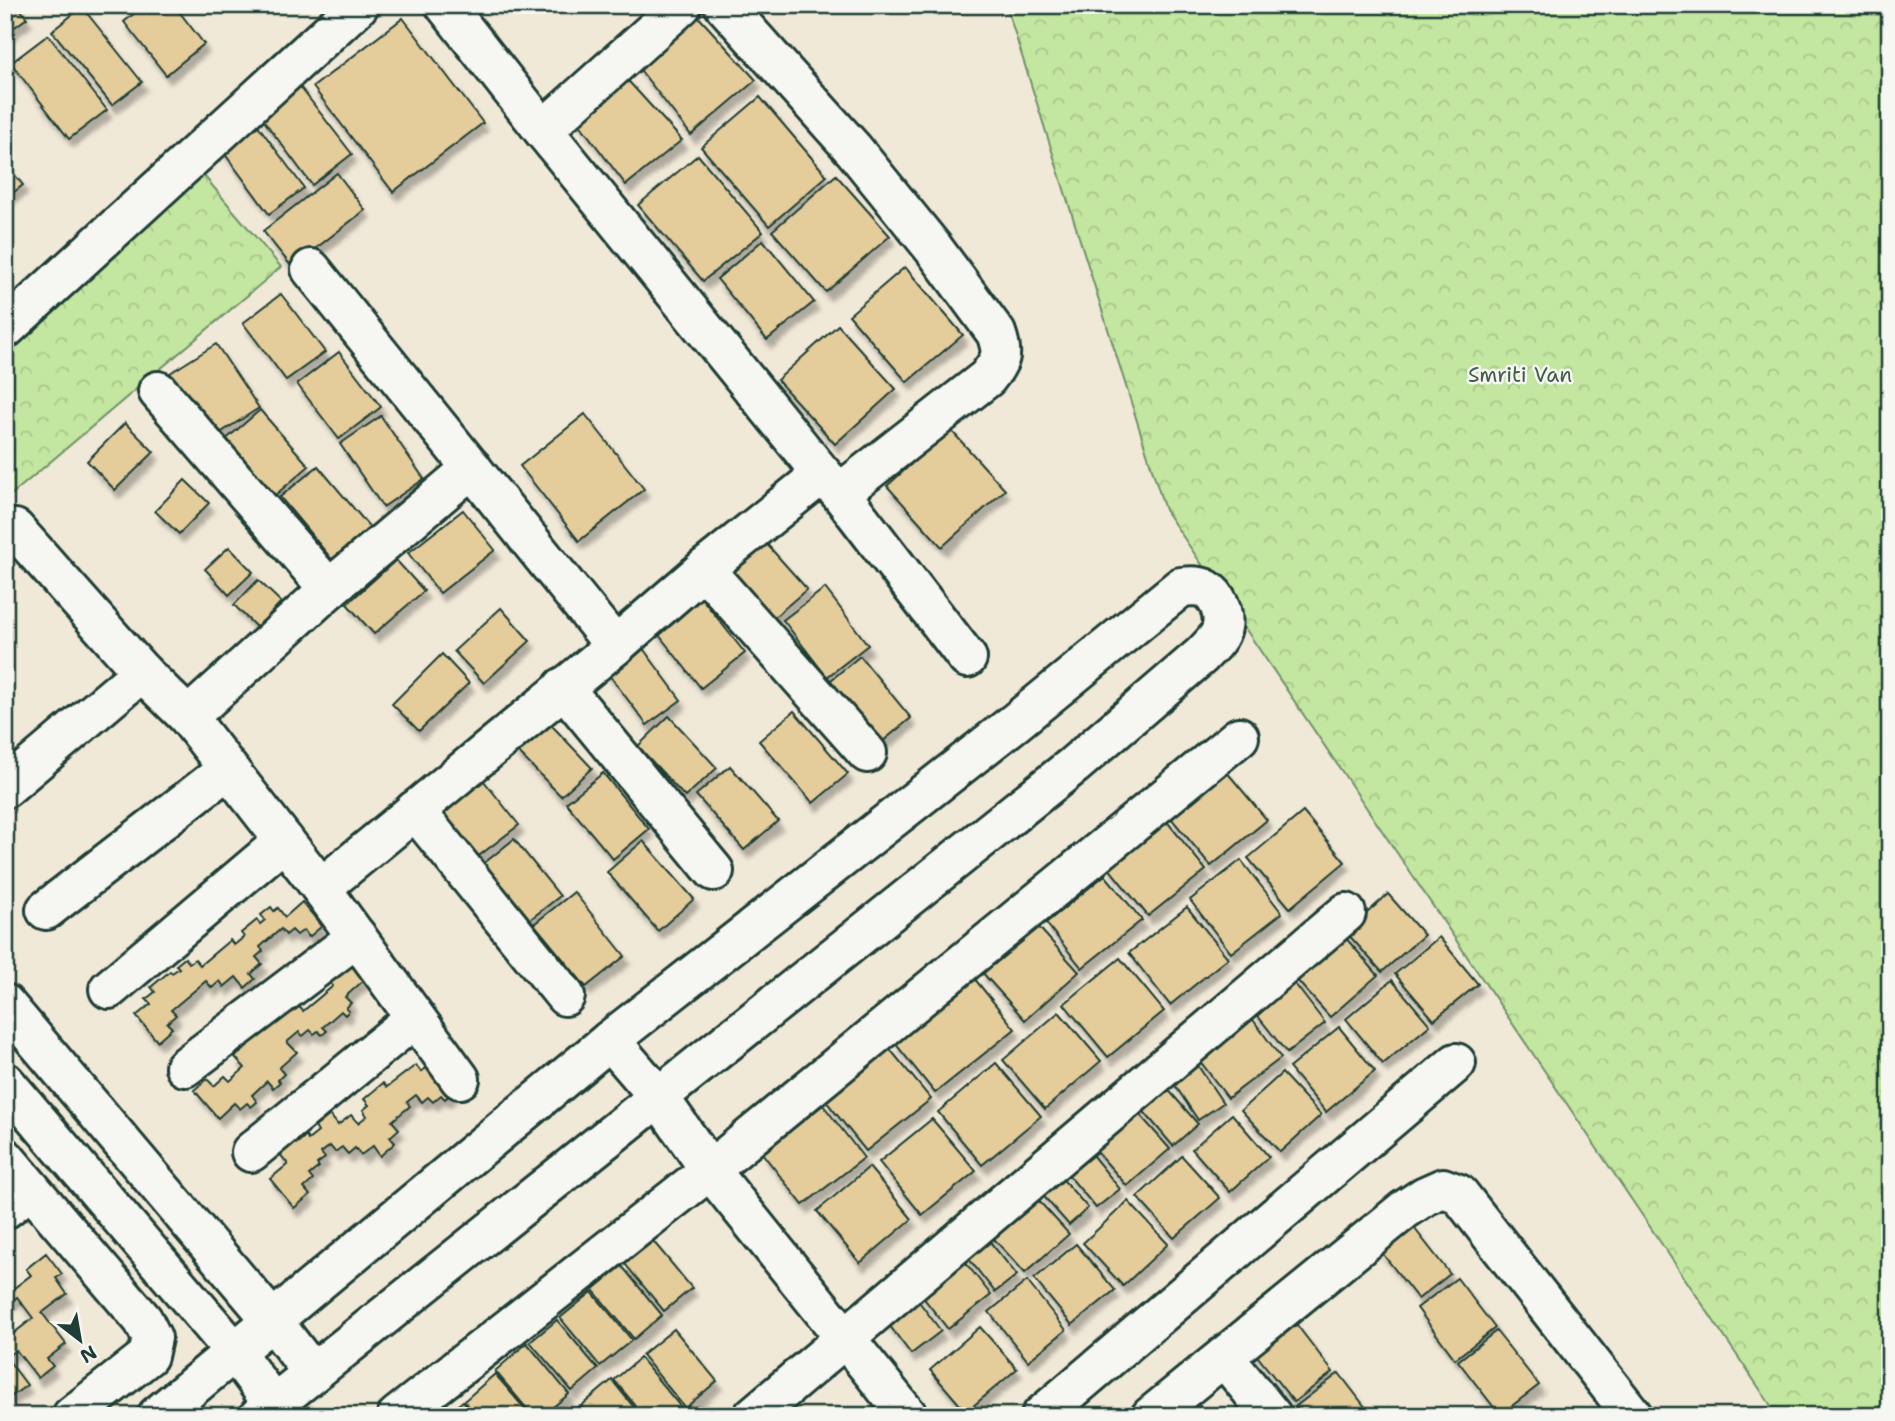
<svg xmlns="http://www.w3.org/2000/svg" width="1895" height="1421" viewBox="0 0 1895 1421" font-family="'Shantell Sans',sans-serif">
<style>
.park{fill:url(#park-crowns);stroke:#71926a;stroke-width:2}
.building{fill:#e5cc9b;stroke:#1f3d34;stroke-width:2;filter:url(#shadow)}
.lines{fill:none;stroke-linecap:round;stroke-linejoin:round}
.minor-casing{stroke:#1f3d34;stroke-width:44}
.minor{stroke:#f6f6f2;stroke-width:38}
.labels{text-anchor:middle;stroke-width:5;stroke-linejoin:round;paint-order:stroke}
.park-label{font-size:21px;fill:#405f4a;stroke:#f6f6f2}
</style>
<defs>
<pattern id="park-crowns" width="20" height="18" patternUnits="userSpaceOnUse" patternTransform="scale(1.75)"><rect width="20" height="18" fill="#c3e6a0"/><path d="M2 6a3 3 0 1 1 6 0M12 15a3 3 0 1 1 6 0" fill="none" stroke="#a7c68a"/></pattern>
<filter id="shadow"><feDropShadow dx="4.5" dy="8" stdDeviation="2" flood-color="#0004"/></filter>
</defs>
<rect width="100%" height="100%" fill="#f1e9d8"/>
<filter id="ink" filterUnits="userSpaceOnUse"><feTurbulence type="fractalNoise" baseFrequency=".0143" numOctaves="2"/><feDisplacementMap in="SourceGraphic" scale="14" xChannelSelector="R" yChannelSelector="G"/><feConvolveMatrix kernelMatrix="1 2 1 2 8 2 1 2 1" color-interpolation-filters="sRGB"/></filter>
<g filter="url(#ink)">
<g class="park">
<path d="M1006 5H1890V1416H1778L1165 510Z"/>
<path d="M183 151 281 267 5 500V302Z"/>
</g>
<g class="building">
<path d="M5 5H17L27 18 5 34Z"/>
<path d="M144 5H174L204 44 166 75 124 22Z"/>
<path d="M82 7 142 82 112 105 52 31Z"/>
<path d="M695 13 756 80 691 135 634 62Z"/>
<path d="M403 18 483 123 393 192 313 87Z"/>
<path d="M48 35 107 110 69 139 11 63Z"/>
<path d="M621 73 682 140 626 185 575 118Z"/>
<path d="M294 79 352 154 312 185 256 110Z"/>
<path d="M760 97 827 176 769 226 701 147Z"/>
<path d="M251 116 304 188 269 214 216 142Z"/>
<path d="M698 155 763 232 703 281 638 205Z"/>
<path d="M5 163 23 185 5 199Z"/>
<path d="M337 173 365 210 292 267 263 231Z"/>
<path d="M836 175 890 236 826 292 772 231Z"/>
<path d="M763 240 814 302 767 340 717 279Z"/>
<path d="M905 267 963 335 907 382 849 315Z"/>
<path d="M281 294 325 352 286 380 243 323Z"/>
<path d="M838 325 896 389 835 444 777 380Z"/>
<path d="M216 344 259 408 209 440 167 375Z"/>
<path d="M339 352 381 407 339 439 297 384Z"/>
<path d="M260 410 309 466 265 504 216 448Z"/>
<path d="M585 414 644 489 579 541 520 466Z"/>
<path d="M381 416 424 479 383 507 340 444Z"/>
<path d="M125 423 154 452 115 490 87 461Z"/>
<path d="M950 429 1005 490 942 547 887 486Z"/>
<path d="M318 466 372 530 334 562 280 497Z"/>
<path d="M185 480 209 503 179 534 155 511Z"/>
<path d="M463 510 495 550 440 593 408 553Z"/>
<path d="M764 541 807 589 771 620 732 574Z"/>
<path d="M229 547 253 572 229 595 205 569Z"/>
<path d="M396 560 424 591 374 634 347 604Z"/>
<path d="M258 580 281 602 257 628 234 605Z"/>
<path d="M691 585 745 653 701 688 647 620Z"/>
<path d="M825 588 868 645 827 677 783 620Z"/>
<path d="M501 608 530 641 484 683 454 651Z"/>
<path d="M636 639 681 700 647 725 601 664Z"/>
<path d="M442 654 469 683 419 731 392 704Z"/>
<path d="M860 656 911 718 877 746 825 685Z"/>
<path d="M794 711 848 774 813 803 759 741Z"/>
<path d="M539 712 592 768 561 796 508 742Z"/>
<path d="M669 716 717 768 685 797 638 746Z"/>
<path d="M472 766 519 825 476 858 436 803Z"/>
<path d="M730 766 778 821 744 850 696 795Z"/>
<path d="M1226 771 1267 820 1211 866 1170 817Z"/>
<path d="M603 773 649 829 613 859 566 803Z"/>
<path d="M1303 812 1345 862 1290 908 1248 858Z"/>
<path d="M1165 819 1206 870 1148 916 1107 866Z"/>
<path d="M514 839 560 896 523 925 477 869Z"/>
<path d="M643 841 694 899 658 931 607 872Z"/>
<path d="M1241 860 1282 913 1231 953 1190 900Z"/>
<path d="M1105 875 1142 920 1082 968 1046 923Z"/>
<path d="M574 892 625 956 586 987 534 924Z"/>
<path d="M1388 894 1424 935 1382 972 1346 932Z"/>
<path d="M302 902 322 926 309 937 304 930 297 935 292 930 286 935 281 929 260 947 263 951 256 957 262 964 251 974 255 979 245 988 236 977 224 987 220 981 212 988 206 981 171 1010 176 1015 167 1023 172 1028 157 1041 136 1016 151 1004 146 999 155 992 151 987 170 971 172 973 179 968 176 965 185 958 189 963 195 959 200 965 230 940 234 945 244 937 241 933 257 920 260 924 265 920 261 915 271 907 274 911 278 908 285 917Z"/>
<path d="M1187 907 1228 958 1170 1005 1129 953Z"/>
<path d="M1035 923 1079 972 1025 1020 981 971Z"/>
<path d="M1344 936 1378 975 1330 1017 1295 978Z"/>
<path d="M1439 937 1478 984 1434 1020 1395 974Z"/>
<path d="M344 957 364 980 345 997 351 1003 346 1008 349 1011 345 1015 341 1011 323 1027 327 1031 322 1035 318 1031 314 1034 310 1030 303 1036 299 1032 287 1042 297 1052 279 1068 284 1074 278 1080 280 1082 273 1088 267 1081 252 1095 257 1102 251 1107 247 1103 240 1109 234 1103 218 1118 194 1090 207 1079 214 1086 225 1076 230 1081 245 1068 235 1057 244 1050 240 1045 297 1004 303 1011 333 986 328 980Z"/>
<path d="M1120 958 1164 1011 1108 1057 1064 1004Z"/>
<path d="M974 978 1015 1029 935 1093 894 1042Z"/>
<path d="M1292 980 1325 1023 1287 1053 1253 1010Z"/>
<path d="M1392 980 1430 1025 1383 1064 1346 1019Z"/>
<path d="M1059 1012 1101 1061 1045 1109 1003 1060Z"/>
<path d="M1251 1017 1281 1058 1228 1098 1197 1057Z"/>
<path d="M1339 1027 1375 1071 1326 1112 1289 1068Z"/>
<path d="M889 1048 931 1099 866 1151 825 1100Z"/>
<path d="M1192 1057 1223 1103 1198 1120 1167 1073Z"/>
<path d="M433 1062 456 1089 445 1099 441 1095 433 1102 428 1097 422 1102 416 1095 407 1102 410 1106 392 1121 399 1129 390 1137 395 1143 380 1156 373 1146 361 1155 355 1148 348 1154 342 1147 335 1152 330 1146 321 1153 325 1158 317 1164 319 1167 309 1175 313 1180 304 1188 310 1195 294 1208 270 1179 288 1164 279 1153 293 1141 296 1144 306 1136 308 1140 318 1132 315 1127 330 1115 338 1125 351 1115 358 1123 367 1116 363 1110 369 1105 364 1099 383 1083 387 1087 416 1065 421 1072Z"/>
<path d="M996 1063 1041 1116 982 1165 938 1112Z"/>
<path d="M1282 1073 1321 1115 1280 1152 1241 1110Z"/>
<path d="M1160 1080 1198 1124 1173 1146 1135 1101Z"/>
<path d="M823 1105 864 1158 803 1205 762 1153Z"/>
<path d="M1133 1107 1170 1149 1127 1186 1090 1144Z"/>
<path d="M1232 1114 1269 1157 1230 1192 1192 1149Z"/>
<path d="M932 1119 976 1171 922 1215 879 1162Z"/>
<path d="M1084 1145 1120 1189 1096 1208 1060 1165Z"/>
<path d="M1182 1156 1220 1198 1174 1238 1137 1197Z"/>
<path d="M869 1167 912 1219 860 1263 817 1211Z"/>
<path d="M1059 1175 1088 1208 1069 1225 1040 1192Z"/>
<path d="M1029 1190 1069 1234 1025 1273 985 1229Z"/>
<path d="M1128 1201 1168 1244 1123 1286 1083 1243Z"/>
<path d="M1411 1224 1450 1274 1418 1299 1379 1249Z"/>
<path d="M982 1232 1017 1275 995 1292 961 1249Z"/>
<path d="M653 1241 692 1288 664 1311 625 1264Z"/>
<path d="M1076 1244 1115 1290 1072 1325 1034 1279Z"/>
<path d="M46 1253 62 1274 56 1278 67 1294 42 1313 66 1344 47 1359 53 1366 38 1378 16 1350 6 1357 27 1385 5 1401V1332L10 1328 14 1333 33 1318 17 1297 5 1306V1295L31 1275 26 1269Z"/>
<path d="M958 1253 991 1295 948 1329 915 1287Z"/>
<path d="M622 1266 662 1315 634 1339 593 1290Z"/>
<path d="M1457 1278 1495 1328 1455 1359 1417 1308Z"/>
<path d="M1027 1281 1066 1330 1028 1361 989 1312Z"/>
<path d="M911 1291 941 1331 911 1354 881 1314Z"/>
<path d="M592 1292 632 1340 600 1366 560 1318Z"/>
<path d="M1290 1316 1333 1372 1294 1402 1250 1347Z"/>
<path d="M557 1320 598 1369 572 1391 530 1342Z"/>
<path d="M980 1327 1017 1369 966 1412 930 1370Z"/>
<path d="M674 1329 717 1381 685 1408 642 1355Z"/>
<path d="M1496 1331 1539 1385 1500 1415 1458 1361Z"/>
<path d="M527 1343 569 1394 542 1416H533L495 1371Z"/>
<path d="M640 1358 685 1412 680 1416H644L614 1380Z"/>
<path d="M1339 1373 1372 1416H1302L1295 1407Z"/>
<path d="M495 1374 531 1416H477L464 1401Z"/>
<path d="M612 1380 641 1416H589L581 1406Z"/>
<path d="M1194 1399 1208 1416H1173Z"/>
<path d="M463 1401 475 1416H445Z"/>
<path d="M579 1407 587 1416H568Z"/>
</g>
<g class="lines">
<g class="minor-casing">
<g id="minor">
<path d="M445 5 543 130 822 474 840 493 967 658"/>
<path d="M724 5 854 150 934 249 996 333C1004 355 1001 360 987 378L840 493"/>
<path d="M543 130 682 5"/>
<path d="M311 269 615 646"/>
<path d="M5 329 359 5"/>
<path d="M158 391 329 589"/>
<path d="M15 529 142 672 188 717 321 888 460 1079"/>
<path d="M704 569 867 753"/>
<path d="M563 687 714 871"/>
<path d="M188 717 329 589 472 468"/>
<path d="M5 788 142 672"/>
<path d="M415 810 565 996"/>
<path d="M321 888 615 646 704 569 822 474"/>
<path d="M46 910 228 769"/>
<path d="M109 989 284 841"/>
<path d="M5 1004 272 1320 312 1372"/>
<path d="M610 1040 658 1096 710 1170 908 1416"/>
<path d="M185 1067 357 937"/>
<path d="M5 1082 234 1351 274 1405"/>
<path d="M251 1152 415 1018"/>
<path d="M5 1158 143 1320 152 1338 148 1356 72 1416"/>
<path d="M5 1209 31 1189"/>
<path d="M1224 1357 1272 1416"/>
<path d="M157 1416 610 1040 1017 721 1181 587C1190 586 1202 585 1209 591 1221 601 1226 620 1220 633 1216 642 1208 648 1202 655L1074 765 259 1416"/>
<path d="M397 1416 710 1170 1239 737"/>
<path d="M753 1416 1346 913"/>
<path d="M1041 1416 1456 1063"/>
<path d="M1151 1416 1404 1210 1425 1196 1443 1188 1459 1194 1633 1416"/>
</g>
</g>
<use href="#minor" class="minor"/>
</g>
</g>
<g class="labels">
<g class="park-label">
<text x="1520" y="382">Smriti Van</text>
</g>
</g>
<rect width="1895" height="1421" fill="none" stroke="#f6f6f2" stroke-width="28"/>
<rect x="14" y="14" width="1867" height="1393" fill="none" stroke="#1f3d34" stroke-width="2.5" filter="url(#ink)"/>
<g transform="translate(80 1340) rotate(149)" stroke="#f6f6f2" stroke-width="5" paint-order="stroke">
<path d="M0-5L12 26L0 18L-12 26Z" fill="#1f3d34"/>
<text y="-10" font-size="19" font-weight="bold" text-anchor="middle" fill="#1f3d34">N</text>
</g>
</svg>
